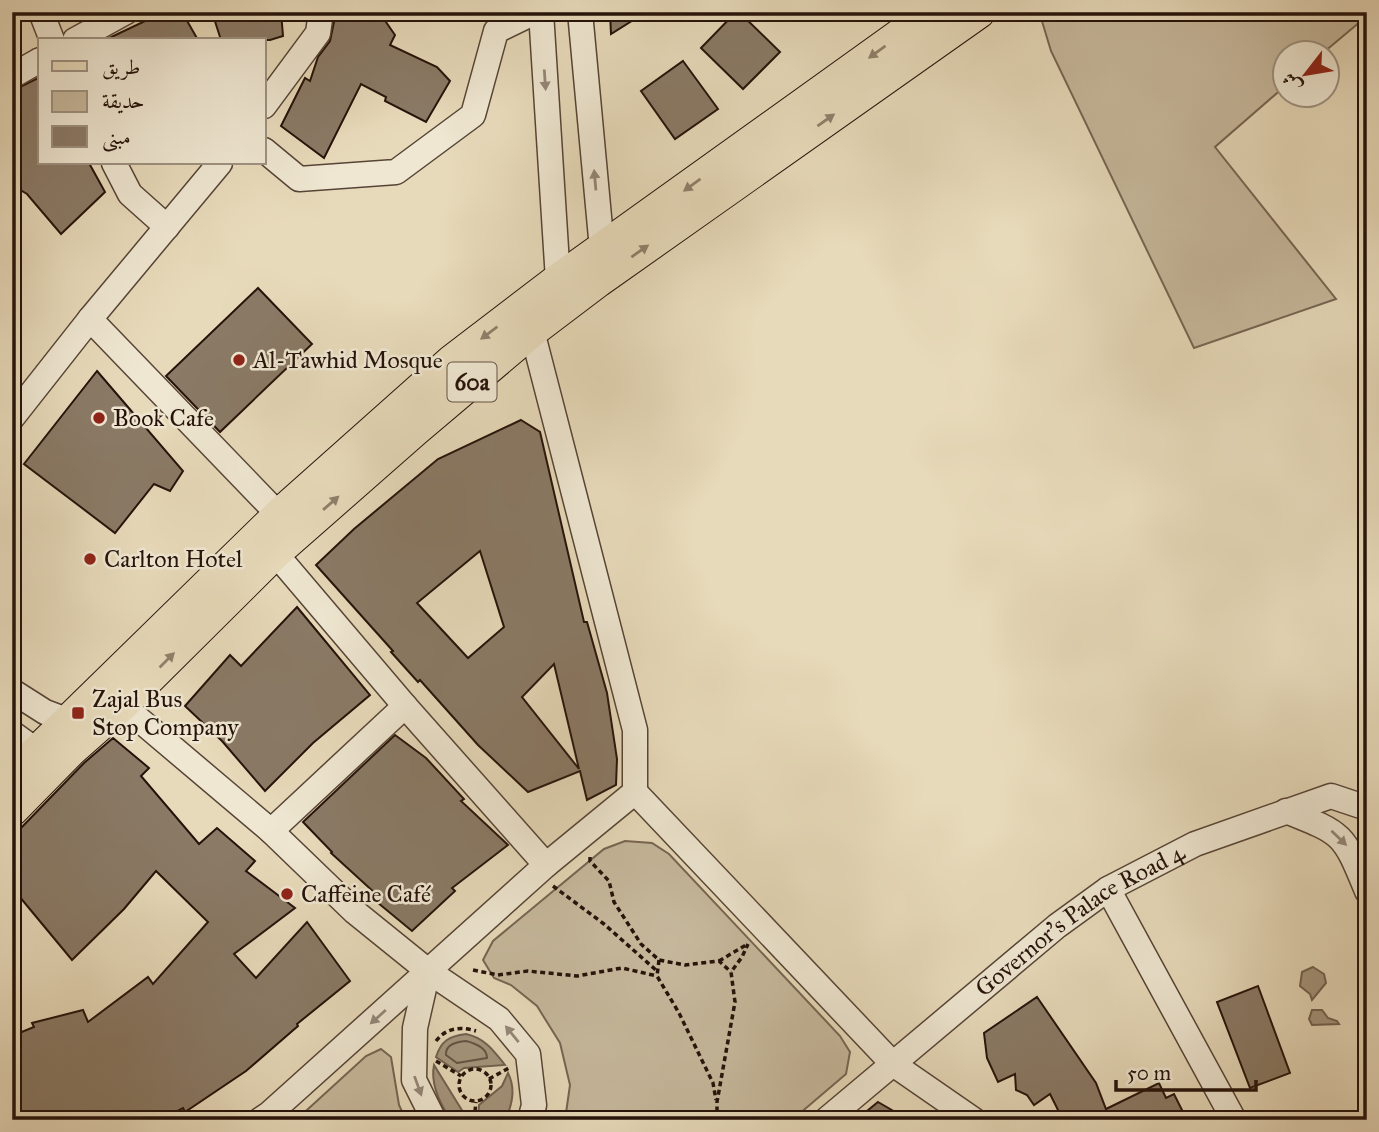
<svg xmlns="http://www.w3.org/2000/svg" width="1379" height="1132" viewBox="0 0 1379 1132" font-family="'IM FELL Great Primer',Amiri,serif">
<style>
.green{fill:#c6b89c;stroke:#766553;stroke-width:2}
.water{fill:#a5967e;stroke:#726150;stroke-width:2}
.lines{fill:none;stroke-linecap:round;stroke-linejoin:round}
.shore{stroke:#655444;stroke-width:2}
.building{fill:#8a7a66;stroke:#25120a;stroke-width:2;fill-rule:evenodd}
.minor-casing{stroke:#564436;stroke-width:27}
.major-casing{stroke:#25120a;stroke-width:34}
.path{stroke:#25120a;stroke-width:3.5;stroke-dasharray:5 3.5;stroke-linecap:butt}
.minor{stroke:#efe7d2;stroke-width:24}
.major{stroke:#e7daba;stroke-width:32}
.oneway{fill:#90806b}
.oneway2{fill:#948778}
.poi-dot{fill:#8f2418;stroke:#efe7d2;stroke-width:2.5}
.labels{text-anchor:middle;stroke-width:5;stroke-linejoin:round;paint-order:stroke}
.shield{fill:#efe7d2;stroke:#625246;stroke-width:2}
.shield-label{font-size:23px;font-weight:bold;fill:#25120a}
.poi-label{font-size:24px;fill:#25120a;stroke:#efe7d2;text-anchor:start}
.street-label{font-size:24px;fill:#25120a;stroke:#efe7d2}
</style>
<rect width="100%" height="100%" fill="#e7daba"/>
<filter id="stains"><feTurbulence type="fractalNoise" baseFrequency=".00286" numOctaves="4"/><feColorMatrix values="0 0 0 0 .2 0 0 0 0 .09 0 0 0 0 .02 0 0 0 .5 -.17"/></filter>
<radialGradient id="worn" r=".72"><stop offset=".6" stop-color="#630" stop-opacity="0"/><stop offset="1" stop-color="#630" stop-opacity=".3"/></radialGradient>
<g class="green">
<path d="M1049 12H1367V16L1324 52H1284V87L1215 147 1336 299 1194 348 1051 51 1041 18Z"/>
<path d="M625 841 652 843 669 854 840 1036 850 1052 846 1074 792 1120H565L570 1085 560 1043 537 1006 511 985 494 978 483 960 493 941 604 849Z"/>
<path d="M381 1049 391 1057 399 1105 406 1120H296L366 1056Z"/>
</g>
<g class="water">
<path d="M1313 967 1324 974 1326 983 1312 1000 1310 994 1300 986 1302 972Z"/>
<path d="M1312 1010H1322L1328 1018 1337 1021 1339 1024 1312 1025 1309 1019Z"/>
<path d="M466 1034C485 1038 494 1051 505 1065L464 1068 458 1072 436 1057C441 1041 449 1036 466 1034Z"/>
<path d="M434 1065 468 1120H451C440 1104 430 1085 434 1065Z"/>
<path d="M508 1073C516 1089 512 1104 506 1119L478 1120 479 1105 502 1086Z"/>
</g>
<g class="lines">
<path class="shore" d="M466 1041C474 1043 487 1048 487 1058L457 1063 446 1055C445 1044 457 1042 466 1041Z"/>
</g>
<g class="building">
<path d="M164 12H182L198 40H105Z"/>
<path d="M212 12H281L283 36 270 40H221Z"/>
<path d="M336 12H379L395 35 390 45 437 67 450 81 426 122 385 101 386 97 361 84 324 158 281 126 305 78 310 81 318 57 330 41Z"/>
<path d="M610 12H646L611 34Z"/>
<path d="M736 12H739L780 52 743 89 701 48Z"/>
<path d="M683 61 718 109 675 139 641 91Z"/>
<path d="M40 77V163H89L105 192 61 234 27 194 12 185V91Z"/>
<path d="M258 288 312 344 220 432 166 376Z"/>
<path d="M97 371 183 471 170 491 154 484 115 533 24 464Z"/>
<path d="M521 420 540 432 584 622H587L607 693 617 759 616 785 587 800 580 771 528 792 478 745 420 680 418 682 391 652 393 651 316 565 354 529 438 459ZM480 551 504 627 468 658 417 603ZM554 664 579 769 522 697Z"/>
<path d="M297 607 370 695 313 743 265 791 222 741 185 706 230 655 241 666Z"/>
<path d="M395 735 426 758 464 799 461 801 508 845 452 888 455 891 412 931 372 898 376 894 331 853 332 852 303 822Z"/>
<path d="M113 738 149 768 141 776 199 844 217 828 255 861 246 871 295 908 234 954 256 978 307 922 350 981 297 1024 298 1026 246 1071 185 1112 183 1108 160 1120H12V1036L34 1027 32 1023 83 1010 88 1022 148 977 153 984 208 922 156 871 124 909 72 960 19 896 12 902V828L19 830 84 763Z"/>
<path d="M1258 986 1290 1073 1250 1088 1217 1002Z"/>
<path d="M1037 997 1096 1083 1106 1109 1159 1083 1166 1098 1174 1094 1187 1120H1063L1050 1094 1034 1105 1027 1095 1016 1090 1015 1074 998 1082 987 1058 984 1033Z"/>
<path d="M878 1102 909 1120H856Z"/>
</g>
<g class="lines">
<g class="minor-casing">
<g id="minor">
<path d="M41 12 52 40"/>
<path d="M541 12 558 280 565 293"/>
<path d="M580 12 602 249 608 260"/>
<path d="M75 40 126 12"/>
<path d="M12 76 40 60"/>
<path d="M264 106 318 33 321 12"/>
<path d="M264 150 299 179 396 172 473 115 496 31 535 12"/>
<path d="M114 163 130 194 167 227"/>
<path d="M90 319 279 515"/>
<path d="M12 418 90 319 220 163"/>
<path d="M275 553 405 706 546 865"/>
<path d="M12 691 45 712 69 721 109 705H122L271 831 355 912 428 971 499 1019 528 1054 534 1105 530 1120"/>
<path d="M12 733 37 751H54"/>
<path d="M635 792 893 1064 974 1120"/>
<path d="M1286 811C1344 834 1343 833 1367 891"/>
<path d="M271 831 405 706"/>
<path d="M1108 889 1234 1120"/>
<path d="M428 971 415 1028 414 1080 434 1120"/>
<path d="M260 1120 269 1114 546 865 635 792V730L532 331 526 315"/>
<path id="s1" d="M826 1120 1057 926 1108 889 1195 844 1331 796 1367 808"/>
</g>
</g>
<g class="major-casing">
<g id="major">
<path d="M12 776 279 515 452 361 558 280 932 12"/>
<path d="M12 810 71 750 122 705 275 553 415 430 532 331 598 281 979 12"/>
</g>
</g>
<g class="path">
<path d="M590 857V861L609 881 614 902 641 944 659 960 685 965 719 961 731 972"/>
<path d="M553 886 604 924 657 971"/>
<path d="M659 960 657 976 679 1013 713 1083 716 1100"/>
<path d="M719 961 746 945"/>
<path d="M473 970 498 975 528 971 577 976 622 968 657 976"/>
<path d="M436 1041C446 1028 460 1026 476 1031"/>
<path d="M436 1061 461 1076"/>
<circle cx="475" cy="1085" r="16"/>
<path d="M489 1079 509 1068"/>
<path d="M474 1120 476 1102"/>
<path d="M717 1120V1102L735 1002 731 972 742 957 748 944"/>
</g>
<use href="#minor" class="minor"/>
<use href="#major" class="major"/>
</g>
<defs><path id="oneway-solid" d="M-6-.8H1V-3.2L6.5 0L1 3.2V.8H-6Z" transform="scale(1.75)"/></defs>
<g class="oneway">
<use href="#oneway-solid" transform="translate(877 52) rotate(144)"/>
<use href="#oneway-solid" transform="translate(826 120) rotate(-35)"/>
<use href="#oneway-solid" transform="translate(692 185) rotate(144)"/>
<use href="#oneway-solid" transform="translate(640 251) rotate(-35)"/>
<use href="#oneway-solid" transform="translate(489 333) rotate(143)"/>
<use href="#oneway-solid" transform="translate(331 503) rotate(-41)"/>
<use href="#oneway-solid" transform="translate(167 660) rotate(-45)"/>
</g>
<g class="oneway2">
<use href="#oneway-solid" transform="translate(545 80) rotate(86)"/>
<use href="#oneway-solid" transform="translate(595 180) rotate(-95)"/>
<use href="#oneway-solid" transform="translate(1339 838) rotate(44)"/>
<use href="#oneway-solid" transform="translate(378 1017) rotate(138)"/>
<use href="#oneway-solid" transform="translate(512 1034) rotate(-129)"/>
<use href="#oneway-solid" transform="translate(418 1086) rotate(70)"/>
</g>
<g class="poi-dot">
<circle cx="239" cy="360" r="7"/>
<circle cx="99" cy="418" r="7"/>
<circle cx="90" cy="559" r="7"/>
<rect x="71" y="706" width="14" height="14" rx="3.5"/>
<circle cx="287" cy="894" r="7"/>
</g>
<g class="labels">
<rect class="shield" x="447.5" y="362.5" width="49" height="39" rx="5"/>
<g class="shield-label">
<text x="472" y="390">60a</text>
</g>
<g class="poi-label">
<text x="253" y="368">Al-Tawhid Mosque</text>
<text x="113" y="426">Book Cafe</text>
<text x="104" y="567">Carlton Hotel</text>
<text x="92" y="707">Zajal Bus<tspan x="92" dy="28">Stop Company</tspan></text>
<text x="301" y="902">Caffeine Café</text>
</g>
<g class="street-label">
<text dy="8" stroke="none"><textPath href="#s1" startOffset="324">Governor's Palace Road 4</textPath></text>
</g>
</g>
<rect width="1379" height="1132" fill="none" stroke="#e7daba" stroke-width="42"/>
<rect x="14" y="14" width="1351" height="1104" fill="none" stroke="#25120a" stroke-width="3.5"/>
<rect x="21" y="21" width="1337" height="1090" fill="none" stroke="#25120a" stroke-width="2"/>
<rect x="38" y="38" width="228" height="126" fill="#efe7d2" stroke="#9e9282" stroke-width="2"/>
<rect x="52" y="61" width="35" height="10" fill="#e7daba" stroke="#9e9282" stroke-width="2"/>
<text x="102" y="74" font-size="21" fill="#25120a">طريق</text>
<rect x="52" y="91" width="35" height="21" fill="#c6b89c" stroke="#9e9282" stroke-width="2"/>
<text x="102" y="108" font-size="21" fill="#25120a">حديقة</text>
<rect x="52" y="126" width="35" height="21" fill="#8a7a66" stroke="#9e9282" stroke-width="2"/>
<text x="102" y="144" font-size="21" fill="#25120a">مبنى</text>
<g transform="translate(1306 74) rotate(239)"><circle r="33" fill="#efe7d2" stroke="#9e9282" stroke-width="2"/>
<path d="M0-5L12 26L0 18L-12 26Z" fill="#8f2418"/>
<text y="-10" font-size="19" font-weight="bold" text-anchor="middle" fill="#25120a">ش</text>
</g>
<path d="M1116 1080v10h140v-10" fill="none" stroke="#25120a" stroke-width="3.5"/>
<text x="1127" y="1080" font-size="21" fill="#25120a" stroke="#efe7d2" stroke-width="5" paint-order="stroke">50 m</text>
<rect width="100%" height="100%" filter="url(#stains)"/>
<rect width="100%" height="100%" fill="url(#worn)"/>
</svg>
